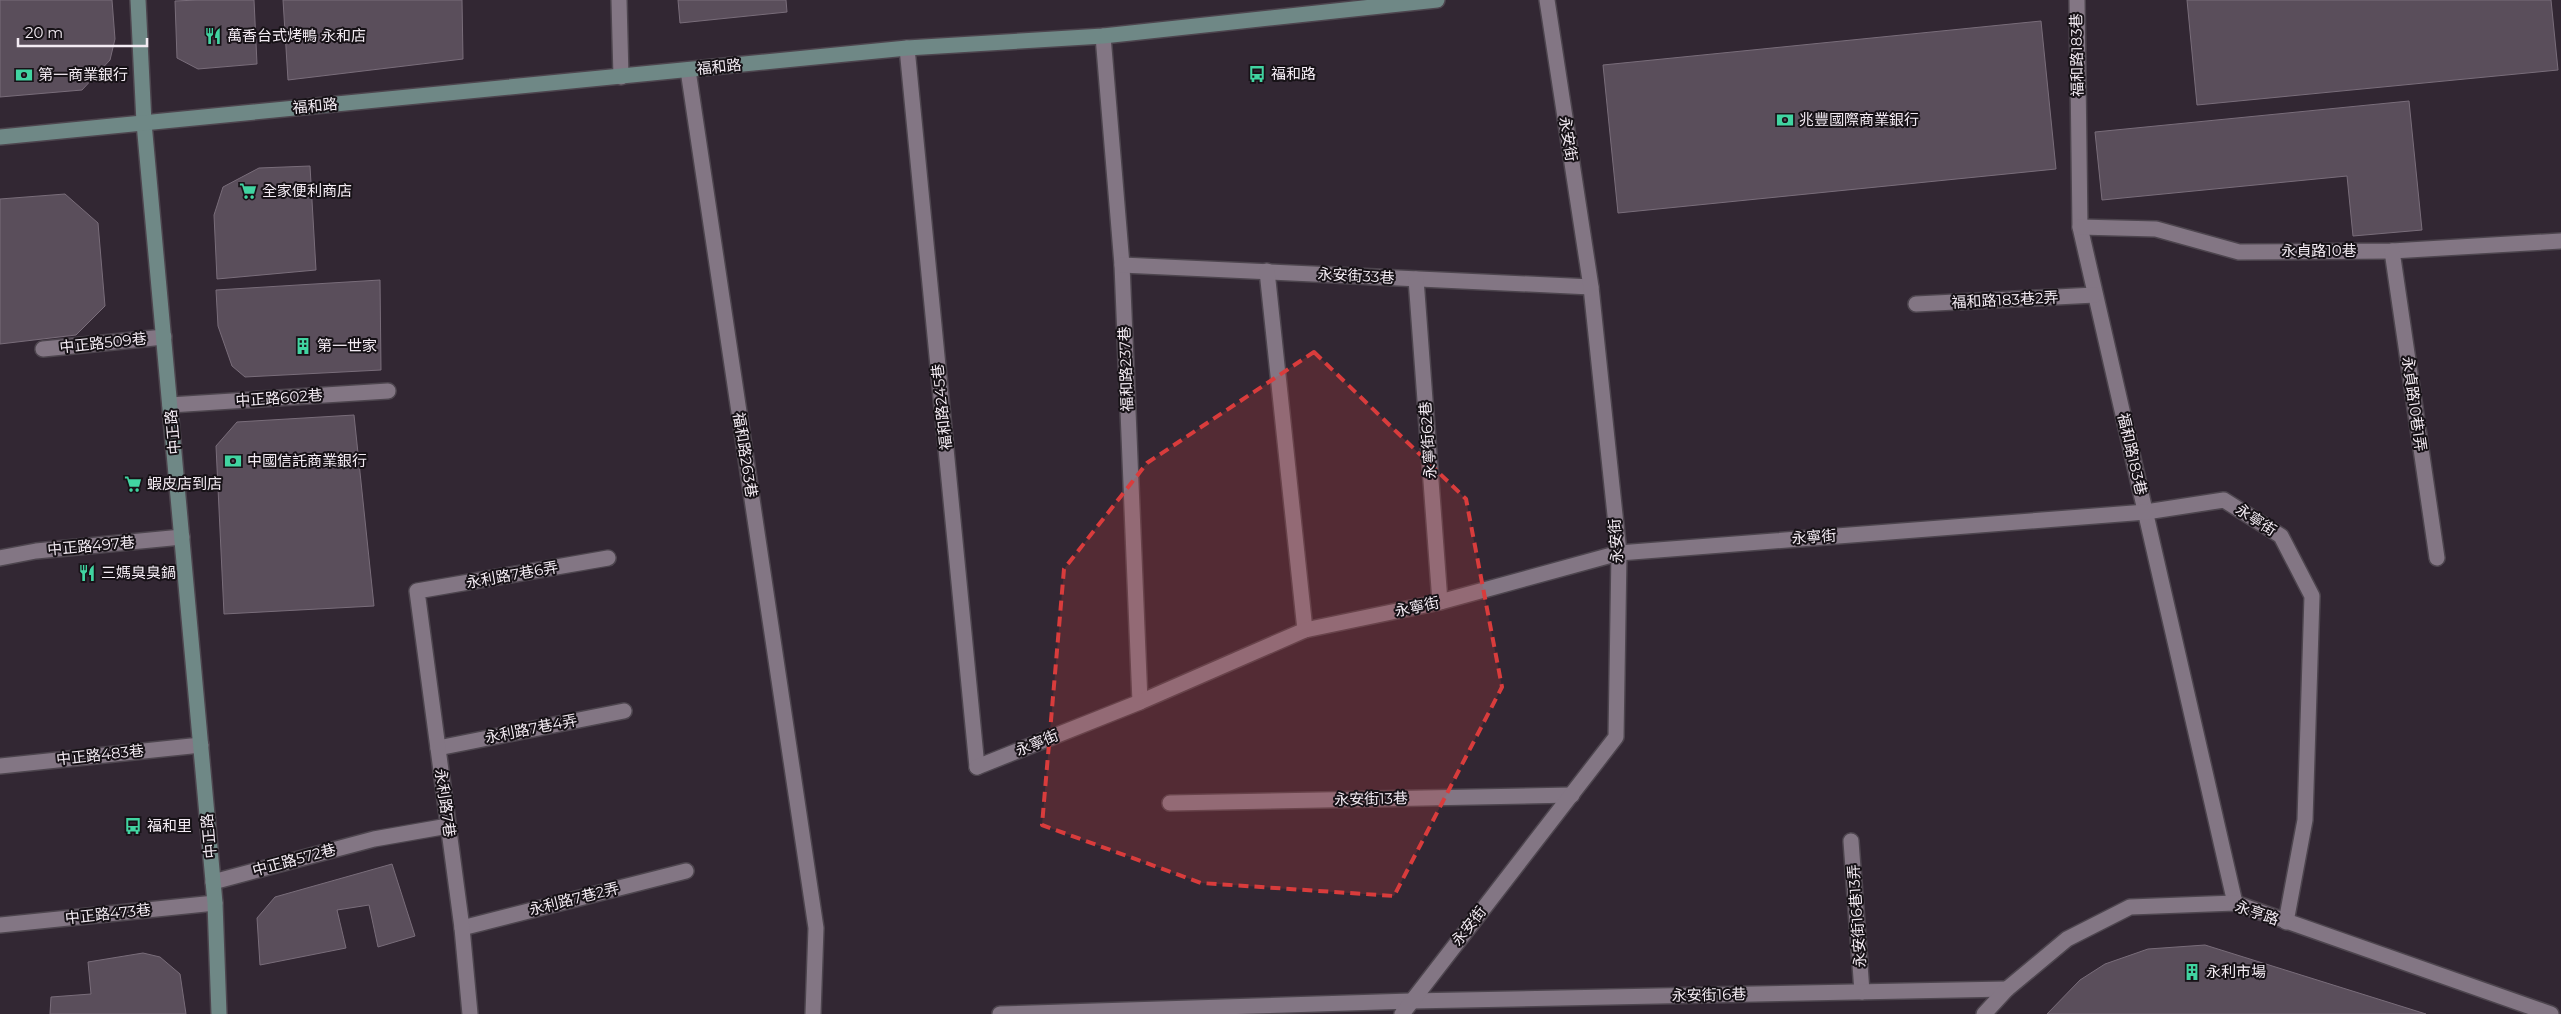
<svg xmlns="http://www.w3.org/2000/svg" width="2561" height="1014" viewBox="0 0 2561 1014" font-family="Montserrat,'Noto Sans TC',sans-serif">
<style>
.building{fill:#5a4e5b;stroke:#796d7a}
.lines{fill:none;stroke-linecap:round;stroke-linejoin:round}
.lane-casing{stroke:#4d454e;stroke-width:18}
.street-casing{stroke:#4d454e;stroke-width:18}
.secondary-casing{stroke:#4d454e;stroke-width:18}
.lane{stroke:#837684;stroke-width:15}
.street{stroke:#837684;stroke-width:15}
.secondary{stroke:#6f8886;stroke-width:15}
.marked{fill:#d93c3c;fill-opacity:0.2;stroke:#d93c3c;stroke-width:4;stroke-dasharray:10 6;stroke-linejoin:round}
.labels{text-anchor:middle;stroke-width:4;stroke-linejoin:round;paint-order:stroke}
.poi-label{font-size:15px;fill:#f3ebf3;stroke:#171217;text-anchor:start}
.street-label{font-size:15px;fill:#f3ebf3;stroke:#171217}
</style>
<rect width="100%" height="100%" fill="#322733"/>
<g class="building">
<path d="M0 0H112L115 39 110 60 82 90 0 97Z"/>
<path d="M198 0H254L257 64 198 69 177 58 175 1Z"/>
<path d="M283 0H462L463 59 288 80Z"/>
<path d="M678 0H786L787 12 680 23Z"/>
<path d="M2187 0H2551L2558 70 2197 105Z"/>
<path d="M2041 21 2056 169 1618 213 1603 65Z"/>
<path d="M2409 101 2422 230 2353 236 2347 176 2102 200 2095 132Z"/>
<path d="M310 166 316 270 217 279 214 215 223 187 259 168Z"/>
<path d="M65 194 98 223 105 306 76 335 0 344V199Z"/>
<path d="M380 280 381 370 245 377 232 366 218 326 216 290Z"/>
<path d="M354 415 374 606 224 614 216 446 237 422Z"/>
<path d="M392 864 415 936 378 947 369 905 337 910 346 948 260 965 257 918 275 897Z"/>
<path d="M2205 945 2426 1014H2047L2080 980 2105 964 2148 949Z"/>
<path d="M143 953 160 957 180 974 186 1014H50L51 997 91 994 88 962Z"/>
</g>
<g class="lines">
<g class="lane-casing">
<g id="lane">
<path d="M619 0 621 77"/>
<path d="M2077 0 2080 227 2235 903"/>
<path d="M1103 36 1122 265 1140 702"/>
<path d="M907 48 977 767"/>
<path d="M688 70 816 928 813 1014"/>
<path d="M2080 227 2156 229 2239 252 2392 251 2561 241"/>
<path d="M2392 251 2437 558"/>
<path d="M1122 265 1591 287"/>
<path d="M1267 271 1305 630"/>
<path d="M1416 279 1440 602"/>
<path d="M1916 304 2095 295"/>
<path d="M43 349 164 337"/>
<path d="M170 405 388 391"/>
<path d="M0 558 36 551 182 537"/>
<path d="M438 748 624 711"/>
<path d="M0 766 201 745"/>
<path d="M1170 803 1572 795"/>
<path d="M1851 841 1862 992"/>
<path d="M213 882 374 839 448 826"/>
<path d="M0 925 215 903"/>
<path d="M462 928 686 871"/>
<path d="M470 1014 462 928 417 591 608 558"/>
<path d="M1000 1014 1411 1001 2007 989"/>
</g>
</g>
<g class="street-casing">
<g id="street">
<path d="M977 767 1140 702 1305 630 1440 602 1619 553 2146 512 2224 500 2281 536 2312 596 2305 820 2286 922"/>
<path d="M1402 1014 1616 737 1619 553 1591 287 1547 0"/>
<path d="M1984 1014 2007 989 2067 939 2130 907 2235 903 2551 1014"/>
</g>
</g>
<g class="secondary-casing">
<g id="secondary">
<path d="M138 0 144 123 215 903 219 1014"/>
<path d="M0 137 907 48 1103 36 1437 0"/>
</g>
</g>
<use href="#lane" class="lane"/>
<use href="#street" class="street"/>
<use href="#secondary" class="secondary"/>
</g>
<path class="marked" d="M1314 352 1466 499 1502 687 1394 896 1201 883 1042 825 1064 569 1147 463Z"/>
<defs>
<g id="restaurant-bare" transform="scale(1.35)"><path d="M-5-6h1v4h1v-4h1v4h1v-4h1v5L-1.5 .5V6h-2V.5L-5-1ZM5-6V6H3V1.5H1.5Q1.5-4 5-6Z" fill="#41d4a1" stroke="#171217" stroke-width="2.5" paint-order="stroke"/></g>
<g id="bus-bare" transform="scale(1.35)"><path d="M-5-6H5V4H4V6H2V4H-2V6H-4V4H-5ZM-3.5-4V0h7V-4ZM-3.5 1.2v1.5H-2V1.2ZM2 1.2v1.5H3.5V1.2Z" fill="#41d4a1" stroke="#171217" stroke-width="2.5" paint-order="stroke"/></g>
<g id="bank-bare" transform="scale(1.35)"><path d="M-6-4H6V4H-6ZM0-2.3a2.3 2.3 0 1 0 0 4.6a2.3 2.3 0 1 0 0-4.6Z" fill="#41d4a1" stroke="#171217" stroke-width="2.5" paint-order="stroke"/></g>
<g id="supermarket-bare" transform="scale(1.35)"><path d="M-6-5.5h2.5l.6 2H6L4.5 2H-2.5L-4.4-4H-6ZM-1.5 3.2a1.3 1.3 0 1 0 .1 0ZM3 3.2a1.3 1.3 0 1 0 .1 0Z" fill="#41d4a1" stroke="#171217" stroke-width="2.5" paint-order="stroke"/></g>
<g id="building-bare" transform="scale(1.35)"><path d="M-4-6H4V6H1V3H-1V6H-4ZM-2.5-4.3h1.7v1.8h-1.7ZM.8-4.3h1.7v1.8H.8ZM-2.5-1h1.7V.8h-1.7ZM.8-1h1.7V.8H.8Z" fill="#41d4a1" stroke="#171217" stroke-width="2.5" paint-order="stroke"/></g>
</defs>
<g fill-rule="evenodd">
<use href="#restaurant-bare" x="213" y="36"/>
<use href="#bus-bare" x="1257" y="74"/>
<use href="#bank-bare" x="24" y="75"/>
<use href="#bank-bare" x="1785" y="120"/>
<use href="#supermarket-bare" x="248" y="191"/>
<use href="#building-bare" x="303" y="346"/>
<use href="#bank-bare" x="233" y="461"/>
<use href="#supermarket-bare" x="133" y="484"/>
<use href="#restaurant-bare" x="87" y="573"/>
<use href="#bus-bare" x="133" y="826"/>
<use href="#building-bare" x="2192" y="972"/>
</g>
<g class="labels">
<g class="poi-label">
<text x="227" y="41">萬香台式烤鴨 永和店</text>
<text x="1271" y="79">福和路</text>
<text x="38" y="80">第一商業銀行</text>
<text x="1799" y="125">兆豐國際商業銀行</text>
<text x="262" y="196">全家便利商店</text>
<text x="317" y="351">第一世家</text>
<text x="247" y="466">中國信託商業銀行</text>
<text x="147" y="489">蝦皮店到店</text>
<text x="101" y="578">三媽臭臭鍋</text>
<text x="147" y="831">福和里</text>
<text x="2206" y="977">永利市場</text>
</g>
<g class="street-label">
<text transform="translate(2077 55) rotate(-91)" y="5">福和路183巷</text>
<text transform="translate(719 67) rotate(-6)" y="5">福和路</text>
<text transform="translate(315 106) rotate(-5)" y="5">福和路</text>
<text transform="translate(1568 139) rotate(81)" y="5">永安街</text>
<text x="2319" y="256">永貞路10巷</text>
<text transform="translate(1356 276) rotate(3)" y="5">永安街33巷</text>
<text transform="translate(2005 300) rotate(-3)" y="5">福和路183巷2弄</text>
<text transform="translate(103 343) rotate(-6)" y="5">中正路509巷</text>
<text transform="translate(1126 369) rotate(-92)" y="5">福和路237巷</text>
<text transform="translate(279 398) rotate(-4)" y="5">中正路602巷</text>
<text transform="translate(2414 404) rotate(82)" y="5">永貞路10巷1弄</text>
<text transform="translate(942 407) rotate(-96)" y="5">福和路245巷</text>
<text transform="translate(173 432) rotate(-95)" y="5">中正路</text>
<text transform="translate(1428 440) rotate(-94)" y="5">永寧街62巷</text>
<text transform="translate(2132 454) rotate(77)" y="5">福和路183巷</text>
<text transform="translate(745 455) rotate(81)" y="5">福和路263巷</text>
<text transform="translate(2256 520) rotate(33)" y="5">永寧街</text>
<text transform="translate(1814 537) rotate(-4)" y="5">永寧街</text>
<text transform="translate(1616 541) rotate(-94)" y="5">永安街</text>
<text transform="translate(91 546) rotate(-5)" y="5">中正路497巷</text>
<text transform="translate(512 575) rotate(-10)" y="5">永利路7巷6弄</text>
<text transform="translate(1417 607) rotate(-12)" y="5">永寧街</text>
<text transform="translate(531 729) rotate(-11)" y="5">永利路7巷4弄</text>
<text transform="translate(1037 743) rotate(-22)" y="5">永寧街</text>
<text transform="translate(100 755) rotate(-6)" y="5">中正路483巷</text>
<text transform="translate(1371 799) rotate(-1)" y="5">永安街13巷</text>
<text transform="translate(445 803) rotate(82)" y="5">永利路7巷</text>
<text transform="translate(209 836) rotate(-95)" y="5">中正路</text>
<text transform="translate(294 860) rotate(-15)" y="5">中正路572巷</text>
<text transform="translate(574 899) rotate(-14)" y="5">永利路7巷2弄</text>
<text transform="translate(2257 913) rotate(19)" y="5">永亨路</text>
<text transform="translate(108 914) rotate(-6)" y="5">中正路473巷</text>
<text transform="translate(1857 916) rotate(-94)" y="5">永安街16巷13弄</text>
<text transform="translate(1469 926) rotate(-52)" y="5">永安街</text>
<text transform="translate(1709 995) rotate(-1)" y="5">永安街16巷</text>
</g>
</g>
<path d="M18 38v8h129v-8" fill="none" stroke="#f3ebf3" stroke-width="2.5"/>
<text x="25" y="38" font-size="15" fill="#f3ebf3" stroke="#171217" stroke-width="4" paint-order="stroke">20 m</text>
</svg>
